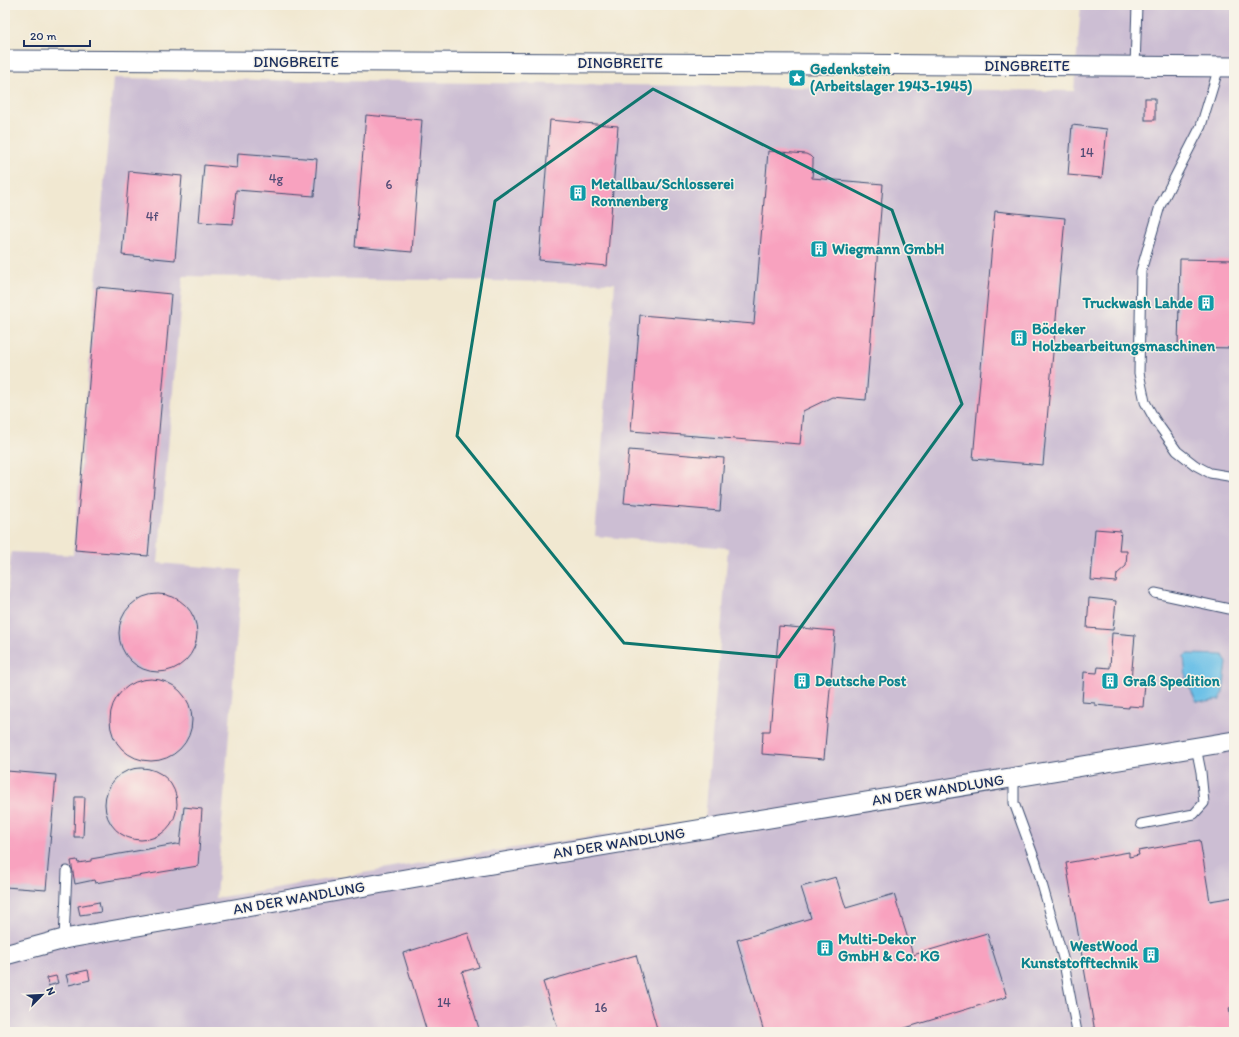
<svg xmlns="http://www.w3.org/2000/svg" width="1239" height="1037" viewBox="0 0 1239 1037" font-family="Itim,sans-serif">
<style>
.industrial{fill:#ccbed3;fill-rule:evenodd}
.water{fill:#6ac0e7;stroke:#4278a2}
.building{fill:#f8a2bf}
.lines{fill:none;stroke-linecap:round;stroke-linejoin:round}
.lane-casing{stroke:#3b4b6f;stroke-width:11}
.street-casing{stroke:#3b4b6f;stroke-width:21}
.lane{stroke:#fff;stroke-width:9}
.street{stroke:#fff;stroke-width:19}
.marked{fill:none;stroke:#0f766e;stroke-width:3;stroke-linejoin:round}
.labels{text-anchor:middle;stroke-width:3;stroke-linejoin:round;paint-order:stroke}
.number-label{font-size:13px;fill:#524c76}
.street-label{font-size:15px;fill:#1b2f5e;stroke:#f7f3e8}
.culture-label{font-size:15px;font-weight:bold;fill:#0d838f;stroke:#f7f3e8;text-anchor:start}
</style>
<rect width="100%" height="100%" fill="#f7f3e8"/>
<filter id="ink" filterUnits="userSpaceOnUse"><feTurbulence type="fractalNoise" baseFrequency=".025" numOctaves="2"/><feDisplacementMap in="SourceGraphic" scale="8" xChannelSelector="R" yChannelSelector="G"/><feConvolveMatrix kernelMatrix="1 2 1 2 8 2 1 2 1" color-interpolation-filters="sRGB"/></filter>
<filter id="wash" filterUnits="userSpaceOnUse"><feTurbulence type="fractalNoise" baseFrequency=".012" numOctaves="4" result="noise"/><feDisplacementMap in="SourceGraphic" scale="16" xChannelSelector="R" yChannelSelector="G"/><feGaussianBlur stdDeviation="0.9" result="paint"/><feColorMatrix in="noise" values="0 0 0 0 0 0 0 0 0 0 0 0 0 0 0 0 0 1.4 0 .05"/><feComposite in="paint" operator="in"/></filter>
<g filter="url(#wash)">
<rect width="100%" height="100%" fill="#f1e8d1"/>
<path class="industrial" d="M1081 5H1234V1032H5V621L11 552 73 555 113 78 1074 91ZM183 276 615 283 595 536 728 548 705 820 487 852 216 898 242 570 158 563Z"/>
<path class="water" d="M1188 654 1223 655 1227 663 1223 692 1220 700 1206 702 1196 701 1186 679 1184 656Z"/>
<g id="blocks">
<g class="building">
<rect x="1145" y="98" width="10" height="22"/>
<path d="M366 115 422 120 412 252 355 247Z"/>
<path d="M550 120 618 126 607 266 539 260Z"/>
<path d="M1072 125 1107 129 1102 178 1068 175Z"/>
<path d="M768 151 806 154 810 156 813 159V164L812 178 883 184 866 400 832 397 803 411 800 444 631 431 640 315 754 324Z"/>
<path d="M238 153 317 159 314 196 236 190 233 224 199 222 204 165 237 168Z"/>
<path d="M129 171 182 176 175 260 122 255Z"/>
<path d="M995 211 1065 218 1043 465 973 459Z"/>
<path d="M1180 259 1234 260V348L1178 347Z"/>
<path d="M97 287 171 294 148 556 75 550Z"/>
<path d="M629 450 724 458 720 511 624 503Z"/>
<path d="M1095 529 1121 531 1119 551H1127L1126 566 1117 574 1116 582 1091 580Z"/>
<circle cx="158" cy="633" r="39"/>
<path d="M1089 598 1116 601 1113 630 1087 628Z"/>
<path d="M779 626 835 631 824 759 762 754 763 731H770Z"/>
<path d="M1112 633 1135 635 1131 680H1137V683H1145L1143 707 1129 706V708L1095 705V703L1082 702 1084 672 1097 673 1098 667 1110 668Z"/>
<circle cx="151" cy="720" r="41"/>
<circle cx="141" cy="804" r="36"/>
<path d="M7 771 56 775 46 890 5 887V790Z"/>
<path d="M75 797H85L83 837H74Z"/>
<path d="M184 807 202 809 198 866 95 883 94 880 75 884 71 861 77 860 78 863 91 861V859L176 844 180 845Z"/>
<path d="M1200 840 1210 901 1234 897V1007L1229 1008 1233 1032H1095L1066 863 1129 852V857L1139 855 1138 851Z"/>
<path d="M836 877 846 908 894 894 913 955 987 933 1007 997 892 1032H764L737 940 811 918 801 887Z"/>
<path d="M99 902 101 912 80 915 78 906Z"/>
<path d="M468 933 479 967 462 972 480 1032H427L403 953Z"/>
<path d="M636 955 658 1032H559L543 982Z"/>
<path d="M88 970 90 980 69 985 66 975Z"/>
<path d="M56 976 58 983 48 986 47 978Z"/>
</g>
</g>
</g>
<g filter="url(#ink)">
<use href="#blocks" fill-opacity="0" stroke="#3b4b6f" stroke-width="1"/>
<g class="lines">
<g class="lane-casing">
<g id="lane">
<path d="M1135 67 1137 5"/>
<path d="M1219 67 1201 126 1160 206 1141 271 1139 373 1145 402 1155 420 1177 451 1195 465 1210 473 1234 477"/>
<path d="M1155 593 1234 610"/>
<path d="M1014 777V803L1036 863 1063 958 1077 1032"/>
<path d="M1141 824 1194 814 1204 803 1201 772 1196 747"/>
<path d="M64 939 67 871"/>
</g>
</g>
<g class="street-casing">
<g id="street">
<path d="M5 60 826 64 1234 67"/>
<path d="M5 955 64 939 468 868 1234 741"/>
</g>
</g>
<use href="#lane" class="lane"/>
<use href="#street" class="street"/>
</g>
</g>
<path class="marked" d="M653 89 892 210 962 404 779 657 624 643 457 436 495 201Z"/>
<defs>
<g id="sight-square" transform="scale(0.9)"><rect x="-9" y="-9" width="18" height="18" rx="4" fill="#0f9aa8" stroke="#f7f3e8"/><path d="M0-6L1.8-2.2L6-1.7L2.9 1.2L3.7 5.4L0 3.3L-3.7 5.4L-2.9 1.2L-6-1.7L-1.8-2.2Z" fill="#fff"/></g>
<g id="building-square" transform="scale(0.9)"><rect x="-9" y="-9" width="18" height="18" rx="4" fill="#0f9aa8" stroke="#f7f3e8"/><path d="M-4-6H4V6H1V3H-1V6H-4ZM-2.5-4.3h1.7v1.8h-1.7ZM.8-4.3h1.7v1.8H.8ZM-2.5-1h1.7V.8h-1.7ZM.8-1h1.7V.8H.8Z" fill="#fff"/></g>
</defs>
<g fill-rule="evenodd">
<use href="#sight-square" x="797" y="78"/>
<use href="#building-square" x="578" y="193"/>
<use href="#building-square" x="819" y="249"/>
<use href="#building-square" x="1206" y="303"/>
<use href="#building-square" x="1019" y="338"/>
<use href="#building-square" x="802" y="681"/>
<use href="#building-square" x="1110" y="681"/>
<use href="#building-square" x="825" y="948"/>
<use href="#building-square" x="1151" y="955"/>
</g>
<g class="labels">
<g class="number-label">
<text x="1087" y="157">14</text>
<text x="276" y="183">4g</text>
<text x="389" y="189">6</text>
<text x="152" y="221">4f</text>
<text x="444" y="1007">14</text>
<text x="601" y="1012">16</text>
</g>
<g class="street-label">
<text x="296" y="67">DINGBREITE</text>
<text x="620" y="68">DINGBREITE</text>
<text x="1027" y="71">DINGBREITE</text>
<text transform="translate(938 790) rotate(-9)" y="5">AN DER WANDLUNG</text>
<text transform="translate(619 843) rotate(-9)" y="5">AN DER WANDLUNG</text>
<text transform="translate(299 898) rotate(-10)" y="5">AN DER WANDLUNG</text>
</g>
<g class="culture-label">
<text x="810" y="74">Gedenkstein<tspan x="810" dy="17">(Arbeitslager 1943-1945)</tspan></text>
<text x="591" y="189">Metallbau/Schlosserei<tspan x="591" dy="17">Ronnenberg</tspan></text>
<text x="832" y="254">Wiegmann GmbH</text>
<text x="1193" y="308" text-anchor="end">Truckwash Lahde</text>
<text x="1032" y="334">Bödeker<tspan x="1032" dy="17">Holzbearbeitungsmaschinen</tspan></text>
<text x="815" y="686">Deutsche Post</text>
<text x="1123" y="686">Graß Spedition</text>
<text x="838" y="944">Multi-Dekor<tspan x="838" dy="17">GmbH &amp; Co. KG</tspan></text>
<text x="1138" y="951" text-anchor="end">WestWood<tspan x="1138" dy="17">Kunststofftechnik</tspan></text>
</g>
</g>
<rect width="1239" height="1037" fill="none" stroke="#f7f3e8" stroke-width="20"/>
<g transform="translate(42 995) rotate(66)" stroke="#f7f3e8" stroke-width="3" paint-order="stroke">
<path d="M0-3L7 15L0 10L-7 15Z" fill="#1b2f5e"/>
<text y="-6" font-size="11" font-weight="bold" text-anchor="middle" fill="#1b2f5e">N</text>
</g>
<path d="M24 40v6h66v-6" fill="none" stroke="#1b2f5e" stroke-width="2"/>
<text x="30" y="40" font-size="12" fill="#1b2f5e" stroke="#f7f3e8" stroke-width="3" paint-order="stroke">20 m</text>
</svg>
